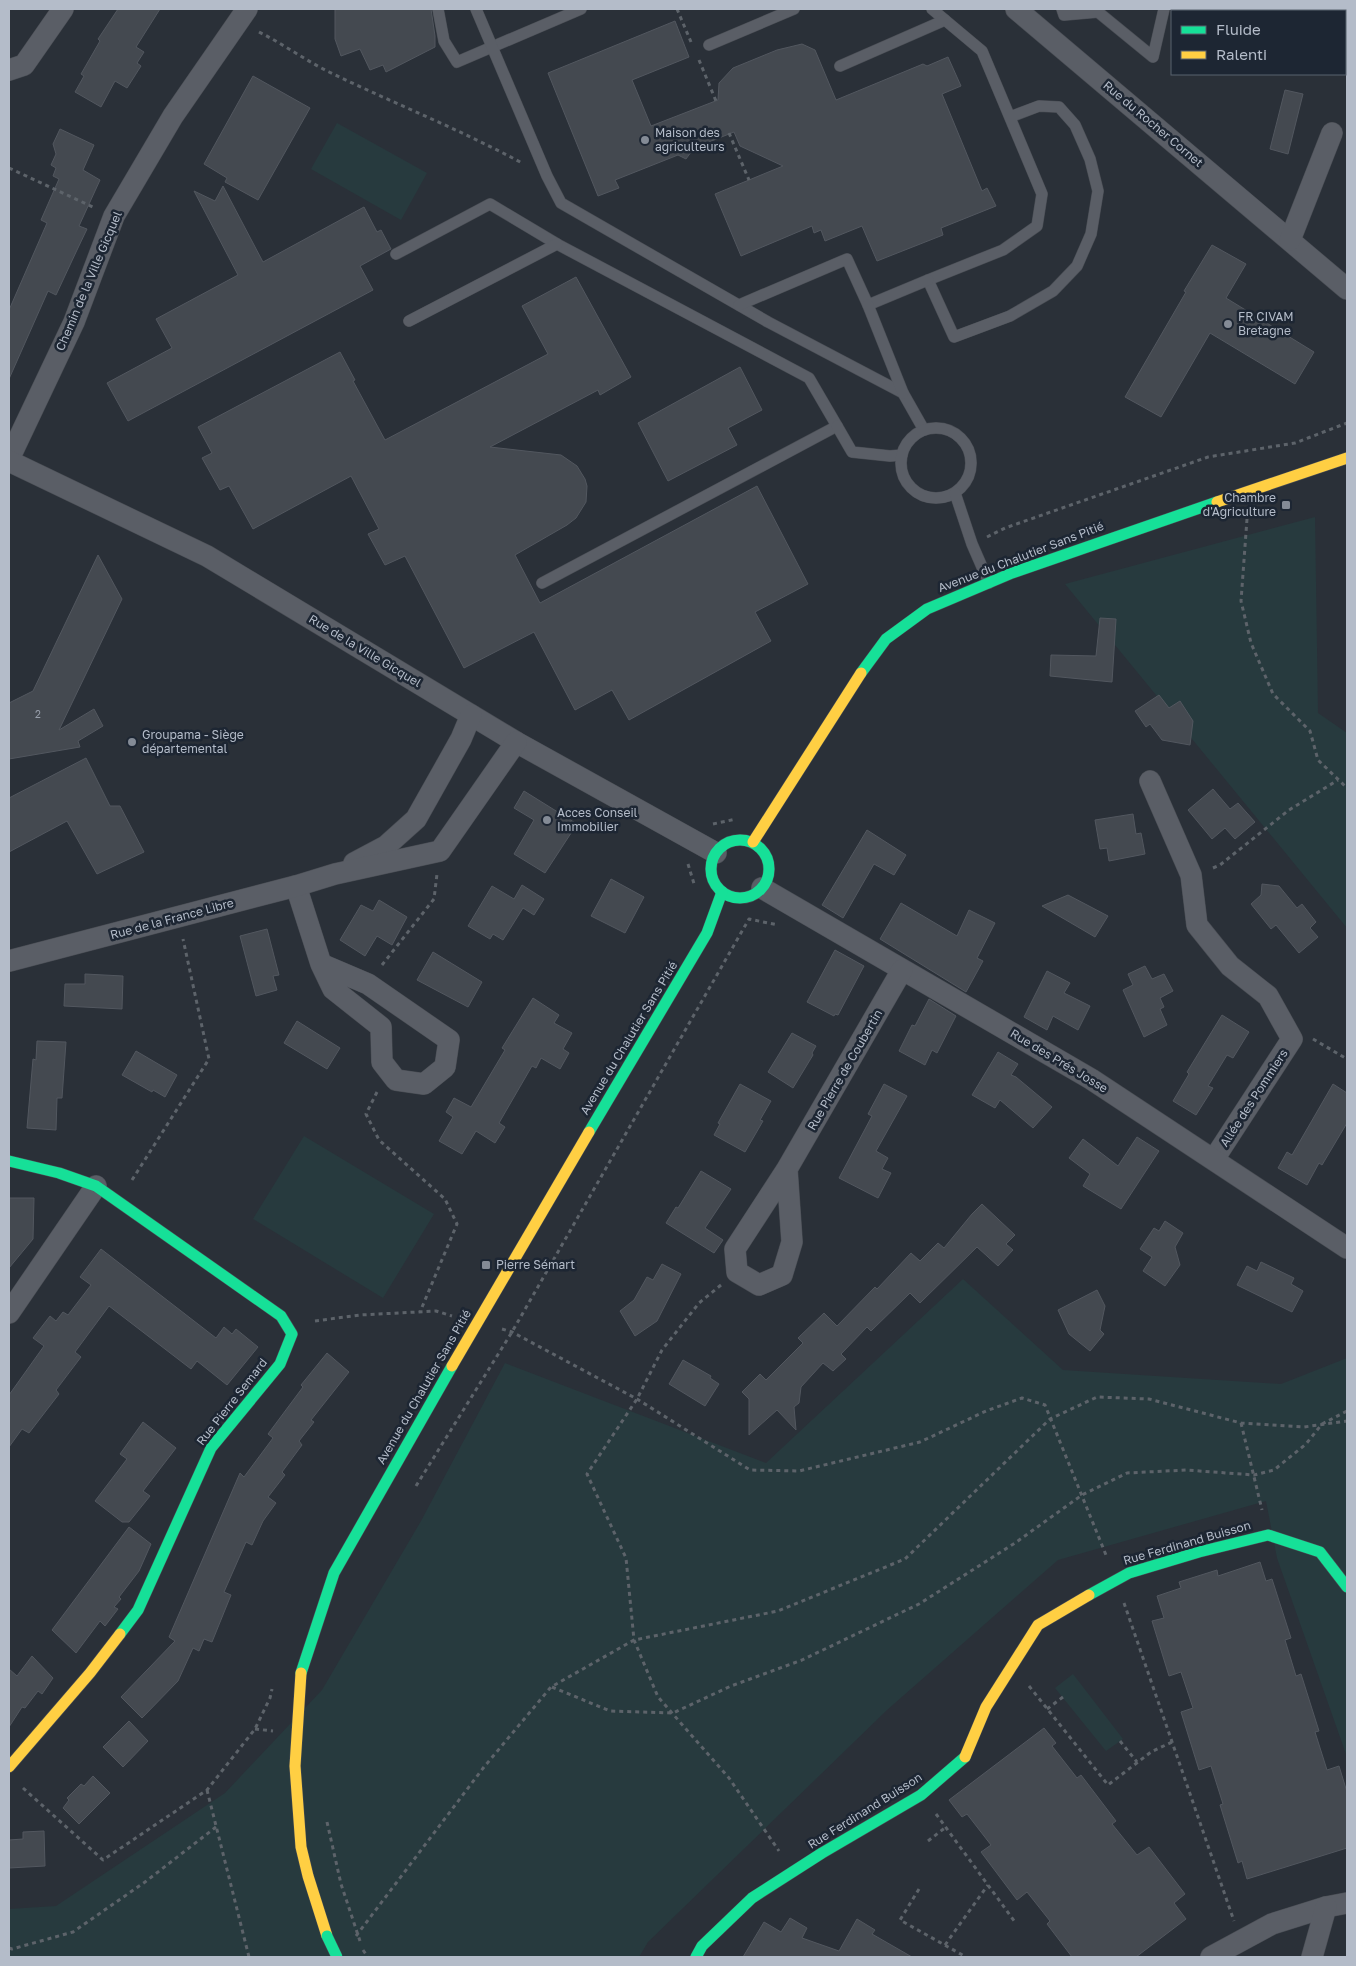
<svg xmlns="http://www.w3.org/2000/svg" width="1356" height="1966" viewBox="0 0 1356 1966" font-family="'Golos Text',sans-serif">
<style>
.green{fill:#273a3e}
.building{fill:#444950;stroke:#52575f}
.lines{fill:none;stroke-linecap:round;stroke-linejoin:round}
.lane-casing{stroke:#484c53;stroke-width:12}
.street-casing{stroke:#484c53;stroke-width:22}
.fast-casing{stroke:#484c53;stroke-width:12}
.slow-casing{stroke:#484c53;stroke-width:12}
.path{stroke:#5d636a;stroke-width:3;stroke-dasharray:4 4;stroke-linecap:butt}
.lane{stroke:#5a5e66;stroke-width:11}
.street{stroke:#5a5e66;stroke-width:21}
.fast{stroke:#16e098;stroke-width:11}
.slow{stroke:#ffcf43;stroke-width:11}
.fast-bridge-casing{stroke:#484c53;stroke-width:12;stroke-linecap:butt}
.fast-bridge{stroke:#16e098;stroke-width:11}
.poi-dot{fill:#848b96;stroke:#1d2633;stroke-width:2}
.labels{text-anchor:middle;stroke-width:5;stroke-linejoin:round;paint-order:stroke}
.number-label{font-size:10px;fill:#989fab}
.street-label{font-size:12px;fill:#b4bcc9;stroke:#1d2633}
.poi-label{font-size:12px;fill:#b4bcc9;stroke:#1d2633;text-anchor:start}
</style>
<rect width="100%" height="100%" fill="#2a3038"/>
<g class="green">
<path d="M337 123 427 173 401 220 311 169Z"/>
<path d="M1315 517 1318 713 1347 733V928L1065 584Z"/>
<path d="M304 1136 434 1214 383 1298 253 1219Z"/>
<path d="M963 1279 1063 1370 1281 1384 1347 1358V1757L1277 1558 1266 1501 1058 1560 887 1710 648 1942 639 1957H9V1909L56 1906 225 1793 322 1690 421 1521 505 1363 766 1463Z"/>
<path d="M1073 1674 1123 1739 1106 1751 1055 1688Z"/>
</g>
<g class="building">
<path d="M118 9H160L136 47 144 52 137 63 141 66 127 88 115 81 101 107 75 92 84 76 81 74 100 41 98 39Z"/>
<path d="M335 9H431L435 36V47L386 72 383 65 370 70 360 49 341 56 335 39Z"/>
<path d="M675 21 689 57 632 80 651 126 718 100 719 83 733 68 777 50 802 44 815 50 836 100 923 64 927 66 948 57 961 86 942 94 982 191 987 188 996 206 941 228 943 235 877 261 862 226 825 241 821 230 814 233 812 226 741 256 715 194 783 166 740 146 734 132 694 148 686 159 678 155 615 180 619 188 598 196 548 73Z"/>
<path d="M253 76 310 108 258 200 225 182 227 178 204 164Z"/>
<path d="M1285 90 1303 94 1288 154 1270 149Z"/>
<path d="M60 129 94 145 83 170 100 180 79 226 87 229 77 250 56 295 48 291 9 379V310L47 223 41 220 59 179 53 176 56 168 51 165 56 154 53 144Z"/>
<path d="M223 186 263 262 364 207 377 232 381 230 391 249 360 266 373 290 128 421 107 383 172 348 156 319 238 275 194 191 215 201Z"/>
<path d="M1212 245 1246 264 1226 298 1314 352 1295 384 1210 333 1161 417 1125 397 1186 292 1184 291Z"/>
<path d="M576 277 631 377 600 395 598 390 490 447 561 455 577 466 585 479 587 486 586 502 576 518 567 525 515 555 540 603 757 486 808 584 755 612 771 641 629 720 612 690 575 710 534 632 464 668 405 556 385 565 368 534 379 529 351 476 253 529 229 486 220 490 202 458 212 453 198 427 340 352 355 380 353 381 385 440 548 354 522 306Z"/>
<path d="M740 367 762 410 728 428 737 445 668 481 638 423Z"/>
<path d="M98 555 122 599 59 730 94 709 103 726 78 741 80 747 9 759V703L33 691Z"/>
<path d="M1100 618 1116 619 1112 682 1050 676 1051 655 1096 656Z"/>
<path d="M1159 695 1169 708 1180 701 1193 721 1190 745 1162 740 1150 724 1146 727 1135 711Z"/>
<path d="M86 758 110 806H120L144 852 97 874 67 821 9 852V798Z"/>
<path d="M1213 789 1230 809 1238 803 1255 822 1235 839 1225 828 1212 839 1188 810Z"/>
<path d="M524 791 577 824 545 873 514 854 534 820 514 808Z"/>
<path d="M1133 814 1136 834 1141 833 1145 854 1109 861 1107 848 1100 849 1095 820Z"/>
<path d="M867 830 906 855 894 875 874 864 843 918 822 905Z"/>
<path d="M611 879 644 897 625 933 591 916Z"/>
<path d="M1262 884 1279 886 1297 908 1302 904 1316 922 1310 928 1318 937 1299 953 1276 925 1271 929 1251 904 1261 895Z"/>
<path d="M522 885 544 899 534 915 523 908 503 940 493 934 490 939 468 926 492 886 514 899Z"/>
<path d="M1068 895 1108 916 1095 937 1042 906Z"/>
<path d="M379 900 407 917 392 945 377 936 365 956 340 940 361 905 373 911Z"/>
<path d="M901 903 957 936 969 910 995 923 977 958 983 961 966 992 880 939Z"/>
<path d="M267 929 279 975 273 976 277 990 256 996 240 936Z"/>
<path d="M835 950 864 966 838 1015 835 1014 834 1016 807 1002Z"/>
<path d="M433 952 482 982 468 1007 417 980Z"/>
<path d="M1145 966 1152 979 1164 974 1173 991 1160 998 1164 1007 1160 1009 1167 1025 1144 1037 1123 990 1133 985 1128 974Z"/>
<path d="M1047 971 1070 983 1064 993 1090 1006 1078 1030 1053 1016 1047 1030 1024 1017Z"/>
<path d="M85 974 123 976 122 1009 64 1006 65 984H85Z"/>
<path d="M533 998 559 1015 554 1023 572 1033 563 1049 569 1053 560 1069 541 1058 536 1068 532 1066 499 1123 505 1127 495 1143 476 1131 462 1154 439 1141 453 1117 446 1112 454 1098 471 1107 505 1050 502 1048Z"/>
<path d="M929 999 956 1016 937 1053 932 1050 925 1065 899 1051 912 1025 915 1026Z"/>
<path d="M1222 1015 1249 1032 1233 1058 1227 1055 1208 1086 1213 1088 1196 1115 1173 1101 1189 1074 1187 1072Z"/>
<path d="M297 1021 340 1048 327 1069 284 1043Z"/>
<path d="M792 1033 816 1046 812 1053 813 1055 793 1088 768 1072Z"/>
<path d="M37 1041 66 1042 62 1098H57L56 1130 27 1128 33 1059 36 1060Z"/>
<path d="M136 1051 177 1075 165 1097 153 1090 152 1092 122 1075Z"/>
<path d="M998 1052 1018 1064 1011 1075 1016 1077 1052 1107 1033 1128 1000 1100 995 1108 972 1095Z"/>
<path d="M740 1084 771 1101 760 1120 763 1121 745 1152 714 1135 720 1124 718 1123Z"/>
<path d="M884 1084 907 1096 876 1151 888 1158 882 1169 891 1173 878 1198 839 1178 872 1116 868 1114Z"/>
<path d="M1333 1084 1347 1093V1123L1322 1165 1319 1163 1307 1185 1278 1168 1287 1152 1292 1155Z"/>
<path d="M1137 1137 1159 1151 1121 1209 1083 1186 1090 1174 1069 1158 1083 1139 1118 1166Z"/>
<path d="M701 1171 731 1189 705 1228 723 1240 714 1253 666 1223 676 1207 678 1208Z"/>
<path d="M9 1198H34L33 1239 9 1268Z"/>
<path d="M982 1204 1015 1235 1006 1244 1013 1250 998 1266 977 1247 920 1303 910 1293 871 1331 867 1327 841 1354 846 1359 833 1371 823 1363 801 1387 799 1403 794 1407 796 1430 777 1410 749 1435V1399L742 1392 760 1374 766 1380 803 1343 798 1338 824 1313 837 1326 875 1287 877 1289 911 1253 920 1261 938 1243 944 1248 972 1214Z"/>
<path d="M1165 1221 1183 1233 1175 1247 1180 1265 1165 1286 1143 1271 1152 1257 1140 1249 1154 1228 1159 1231Z"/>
<path d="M101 1249 216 1338 224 1327 232 1334 236 1329 258 1347 227 1385 197 1361 191 1369 109 1306 75 1352 81 1357 56 1390 59 1394 29 1433 22 1429 9 1447V1395L44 1346 33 1338 50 1316 56 1321 63 1312 68 1315 91 1285 80 1277Z"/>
<path d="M1261 1262 1294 1278 1291 1284 1303 1291 1292 1312 1237 1285 1247 1266 1257 1271Z"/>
<path d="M662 1264 681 1274 657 1321 635 1336 620 1311 634 1300 647 1277 653 1280Z"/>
<path d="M1097 1290 1105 1306 1100 1330 1104 1334 1090 1351 1069 1334 1058 1310Z"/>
<path d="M327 1353 349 1372 311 1420 314 1422 299 1441 302 1445 282 1472 285 1475 268 1497 276 1503 263 1521 252 1545 246 1542 224 1592 231 1595 212 1642 204 1639 199 1651 193 1648 178 1681 142 1718 121 1697 175 1641 169 1637 240 1473 244 1477 273 1438 268 1434 303 1387 301 1385Z"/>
<path d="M683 1360 711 1376 710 1378 719 1384 705 1406 669 1384Z"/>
<path d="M143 1422 176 1448 143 1491 150 1496 129 1522H122L95 1501 127 1459 120 1454Z"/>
<path d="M129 1527 151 1544 139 1571 119 1597 121 1599 114 1607 118 1609 105 1626 100 1621 76 1653 52 1630Z"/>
<path d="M1260 1562 1266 1581 1272 1579 1291 1638 1285 1640 1296 1676 1301 1674 1319 1731 1315 1732 1327 1770 1339 1766 1347 1792V1848L1247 1879 1242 1861 1238 1863 1220 1805 1223 1804 1211 1766 1199 1770 1181 1712 1193 1708 1181 1672 1169 1676 1152 1621 1164 1618 1157 1596 1181 1588 1179 1582 1217 1570 1218 1576Z"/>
<path d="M32 1656 53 1678 42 1694 38 1691 25 1708 22 1707 9 1727V1669L17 1676Z"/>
<path d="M129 1721 148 1741 123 1767 103 1747Z"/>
<path d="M1044 1728 1056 1743 1052 1746 1077 1778 1081 1775 1116 1821 1112 1824 1137 1855 1149 1847 1185 1894 1174 1903 1186 1919 1136 1957H1072L1047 1924 1050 1921 1027 1892 1017 1900 981 1852 991 1845 967 1814 962 1817 949 1800Z"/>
<path d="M93 1776 110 1793 79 1824 63 1808 69 1800 67 1798 81 1784 84 1786Z"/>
<path d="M44 1831 45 1866 9 1868V1840L23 1839V1832Z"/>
<path d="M790 1918 807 1928 802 1938 839 1951 857 1919 875 1930 872 1934 912 1957H743L764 1922 781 1932Z"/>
</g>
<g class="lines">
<g class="lane-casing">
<g id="lane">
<path d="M438 9 444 41 457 62 581 9"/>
<path d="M476 9 547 176 561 203 768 322 903 393 924 430"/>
<path d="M932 9 945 20"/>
<path d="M1062 9 1064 15 1098 12 1153 57 1164 9"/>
<path d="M709 45 794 9"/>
<path d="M840 66 945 20 982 51 1042 194 1037 226 1003 250 928 280 954 337 1010 316 1053 291 1077 266 1091 234 1098 191 1090 159 1075 125 1059 107 1039 106 1010 117"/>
<path d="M396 254 490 204 557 244 809 378 837 426 542 583"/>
<path d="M739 305 847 259 868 305 928 280"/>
<path d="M868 305 903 393"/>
<path d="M409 321 557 244"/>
<path d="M837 426 852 452 890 456 902 455"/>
<circle cx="936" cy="463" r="35"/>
<path d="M955 493 972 544 989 583"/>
</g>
</g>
<g class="street-casing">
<g id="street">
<path d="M1016 9 1347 289"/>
<path d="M9 70 24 65 63 9"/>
<path d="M1290 240 1332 133"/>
<path d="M9 459 74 322 114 216 173 116 247 9"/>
<path d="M9 461 207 556 516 742 716 853"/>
<path d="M1150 781 1191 875 1197 925 1230 966 1268 996 1292 1039 1214 1159"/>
<path d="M354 863 386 846 416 819 461 739 471 715"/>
<path d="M296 886 321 964 368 984 449 1040 445 1067 424 1084 396 1080 382 1062 381 1027 333 989 321 964"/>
<path d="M762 888 1091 1079 1347 1248"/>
<path d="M9 961 296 886 335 874 440 851 516 742"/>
<path d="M787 1169 792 1242 782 1275 759 1285 737 1272 735 1249 787 1169 902 970"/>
<path d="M9 1313 96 1186"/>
<path d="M1211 1957 1272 1924 1326 1907 1347 1903"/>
<path d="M1312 1957 1326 1907"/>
</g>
</g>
<g class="fast-casing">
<g id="fast">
<path d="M861 673 886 639 927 609 1012 573 1217 502"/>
<circle cx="740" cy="869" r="29"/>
<path d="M589 1132 707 933 722 892"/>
<path d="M9 1161 59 1173 96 1186 281 1316 292 1334 280 1364 211 1448 138 1610 120 1634"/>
<path d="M1089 1595 1129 1573 1199 1552 1268 1535 1320 1552 1347 1587"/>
<path d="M301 1673 334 1573 452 1366"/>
<path d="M696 1957 702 1946 752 1898 822 1853 921 1795 965 1757"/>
</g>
</g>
<g class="slow-casing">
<g id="slow">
<path d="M1217 502 1347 458"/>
<path d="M753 842 861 673"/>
<path d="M452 1366 589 1132"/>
<path d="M301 1673 295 1766 301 1847 308 1876 327 1936"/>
<path d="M965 1757 986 1707 1038 1625 1089 1595"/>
<path d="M9 1767 90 1673 120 1634"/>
</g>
</g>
<g class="path">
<path d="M677 9 691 42"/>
<path d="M259 32C283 44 305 60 329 72 393 103 459 129 522 163"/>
<path d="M699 60 716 101"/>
<path d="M729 133 749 180"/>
<path d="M9 168 95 208"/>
<path d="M1247 519 1241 601 1251 643 1273 694 1310 731 1318 760 1347 788"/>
<path d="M987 537 1005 528 1208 457 1295 443 1347 423"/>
<path d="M713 824 736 819"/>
<path d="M688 864 695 887"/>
<path d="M1213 868 1220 865 1289 810 1338 780"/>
<path d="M382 965 434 899 437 874"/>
<path d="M1313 1039 1347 1059"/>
<path d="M377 1092 366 1114 379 1140 445 1199 457 1224 420 1312"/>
<path d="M132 1180 209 1059 183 939"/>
<path d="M721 1285 699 1303 662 1350 637 1399 587 1474 626 1558 634 1640 658 1697 729 1778 779 1851"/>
<path d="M315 1321 360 1315 436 1311 452 1316"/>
<path d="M502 1329 512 1332 637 1399 750 1470 799 1471 920 1442 986 1411 1022 1398 1045 1405 1106 1555"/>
<path d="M1241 1423 1262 1510"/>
<path d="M416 1486 512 1332 749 919 778 925"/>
<path d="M1124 1603 1234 1921"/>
<path d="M1029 1686 1108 1785 1151 1752 1172 1742"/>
<path d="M552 1687 610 1711 673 1713 731 1686 802 1660 919 1604 1015 1543 1082 1495 1127 1473 1186 1470 1254 1475 1274 1470 1306 1444 1322 1424 1347 1411"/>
<path d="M1047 1709 1063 1697"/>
<path d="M255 1729 273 1731"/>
<path d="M1120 1741 1137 1762"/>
<path d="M23 1788 103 1860 207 1790 255 1729 270 1698 272 1689"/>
<path d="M207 1790 249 1957"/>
<path d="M936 1814 1015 1922"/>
<path d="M327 1822 341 1884 360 1941"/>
<path d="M928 1841 946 1827"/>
<path d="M919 1889 900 1920 966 1957"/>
<path d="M356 1936 484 1767 551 1687 634 1640 778 1611 905 1559 1050 1419 1097 1397 1149 1399 1241 1423 1304 1427 1347 1421"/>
<path d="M945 1945 988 1885"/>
<path d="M9 1948 12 1949 73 1932 145 1882 216 1827"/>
<path d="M363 1950 368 1957"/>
</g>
<use href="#lane" class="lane"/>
<use href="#street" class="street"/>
<use href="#fast" class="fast"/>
<use href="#slow" class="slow"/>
<g class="fast-bridge-casing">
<path id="fast-bridge" d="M327 1936 337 1957"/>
</g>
<use href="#fast-bridge" class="fast-bridge"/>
</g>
<g class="poi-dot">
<circle cx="645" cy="140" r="5"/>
<circle cx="1228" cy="324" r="5"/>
<rect x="1281" y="500" width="10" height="10" rx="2.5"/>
<circle cx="132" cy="742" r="5"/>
<circle cx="547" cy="820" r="5"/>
<rect x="481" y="1260" width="10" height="10" rx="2.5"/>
</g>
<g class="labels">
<g class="number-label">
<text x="38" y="718">2</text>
</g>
<g class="street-label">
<text transform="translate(1153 124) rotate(40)" y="4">Rue du Rocher Cornet</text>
<text transform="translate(89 281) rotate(-67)" y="4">Chemin de la Ville Gicquel</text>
<text transform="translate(1021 557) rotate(-21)" y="4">Avenue du Chalutier Sans Pitié</text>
<text transform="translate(365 651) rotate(31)" y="4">Rue de la Ville Gicquel</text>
<text transform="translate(172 919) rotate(-15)" y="4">Rue de la France Libre</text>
<text transform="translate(629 1038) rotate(-59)" y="4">Avenue du Chalutier Sans Pitié</text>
<text transform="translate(1059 1061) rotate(31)" y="4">Rue des Prés Josse</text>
<text transform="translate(845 1070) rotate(-60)" y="4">Rue Pierre de Coubertin</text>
<text transform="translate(1254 1098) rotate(-57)" y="4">Allée des Pommiers</text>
<text transform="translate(424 1387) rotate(-60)" y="4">Avenue du Chalutier Sans Pitié</text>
<text transform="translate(232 1402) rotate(-52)" y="4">Rue Pierre Semard</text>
<text transform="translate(1187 1543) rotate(-16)" y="4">Rue Ferdinand Buisson</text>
<text transform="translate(865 1811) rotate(-32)" y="4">Rue Ferdinand Buisson</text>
</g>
<g class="poi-label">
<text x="655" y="137">Maison des<tspan x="655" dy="14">agriculteurs</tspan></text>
<text x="1238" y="321">FR CIVAM<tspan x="1238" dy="14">Bretagne</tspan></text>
<text x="1276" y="502" text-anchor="end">Chambre<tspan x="1276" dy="14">d'Agriculture</tspan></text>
<text x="142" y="739">Groupama - Siège<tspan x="142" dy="14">départemental</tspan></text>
<text x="557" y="817">Acces Conseil<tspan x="557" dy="14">Immobilier</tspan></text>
<text x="496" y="1269">Pierre Sémart</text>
</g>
</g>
<rect width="1356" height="1966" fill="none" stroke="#b4bcc9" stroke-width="20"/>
<rect x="1171" y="10" width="175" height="65" fill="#1d2633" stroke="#59626f"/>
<rect x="1181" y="26" width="25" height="8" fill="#16e098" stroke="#59626f"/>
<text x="1216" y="35" font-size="15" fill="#b4bcc9">Fluide</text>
<rect x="1181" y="51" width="25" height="8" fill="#ffcf43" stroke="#59626f"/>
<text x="1216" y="60" font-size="15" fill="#b4bcc9">Ralenti</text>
</svg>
